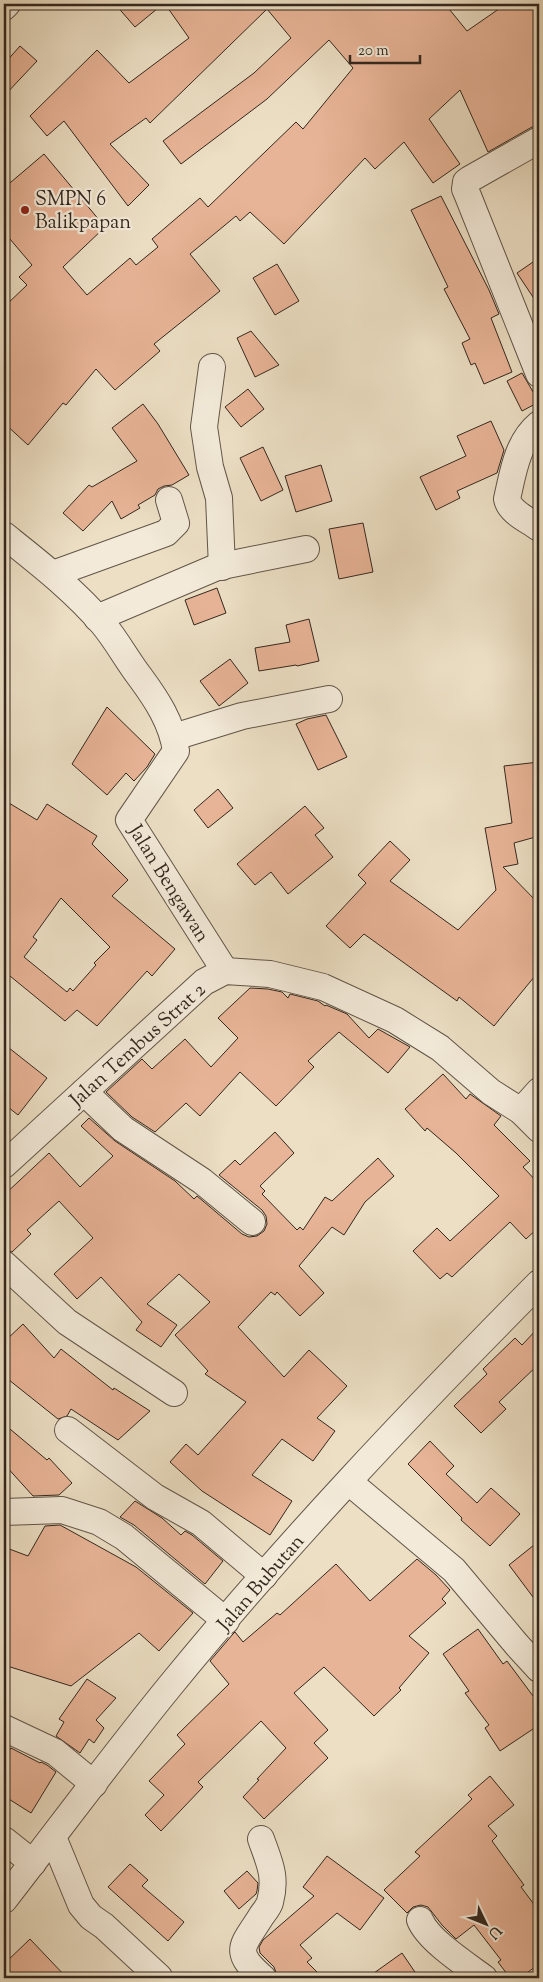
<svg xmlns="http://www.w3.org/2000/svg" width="543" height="1982" viewBox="0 0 543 1982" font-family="'Sorts Mill Goudy',serif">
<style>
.building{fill:#e8b497;stroke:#33271e;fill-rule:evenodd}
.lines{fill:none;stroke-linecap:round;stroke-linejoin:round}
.minor-casing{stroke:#615548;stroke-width:28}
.minor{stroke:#f3ead9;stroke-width:26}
.poi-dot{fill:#8f2418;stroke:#f3ead9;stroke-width:2}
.labels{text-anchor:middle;stroke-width:4.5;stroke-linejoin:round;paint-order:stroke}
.poi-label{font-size:20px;fill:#33271e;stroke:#f3ead9;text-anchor:start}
.street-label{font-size:20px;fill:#33271e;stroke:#f3ead9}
</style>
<rect width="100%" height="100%" fill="#ecdfc4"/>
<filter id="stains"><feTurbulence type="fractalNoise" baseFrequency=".004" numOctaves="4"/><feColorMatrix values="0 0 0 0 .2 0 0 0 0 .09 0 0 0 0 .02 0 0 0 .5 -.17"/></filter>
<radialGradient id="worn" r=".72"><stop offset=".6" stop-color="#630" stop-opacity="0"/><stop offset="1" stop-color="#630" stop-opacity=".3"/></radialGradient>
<g class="building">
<path d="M115 4H163L135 27Z"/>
<path d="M165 4H445L467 31 506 4H539V125L532 127 488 152 460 90 429 119 460 164 433 183 404 142 375 169 365 158 284 244 250 212 240 221 236 216 190 254 220 291 154 344 160 351 115 390 96 369 66 405 63 403 28 445 4 423V307L27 285 19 277 32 265 4 232V188L44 154 105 227 63 267 87 295 130 258 136 265 158 247 152 239 200 198 208 207 296 122 303 129 353 68 329 40 267 99 181 164 163 141 254 73 291 38 267 9 150 123 146 118 110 144 149 185 128 206 64 121 47 136 30 116 97 50 129 83 189 38Z"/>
<path d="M20 46 37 61 4 96V64Z"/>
<path d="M441 196 489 290 499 314 491 318 512 372 484 384 475 363 471 365 462 343 470 339 444 289 448 287 411 210Z"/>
<path d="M533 262 539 272V306L517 273Z"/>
<path d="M277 264 299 301 275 315 253 278Z"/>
<path d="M251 331 279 365 255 377 237 338Z"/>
<path d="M522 373 539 402 522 411 507 381Z"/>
<path d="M248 389 264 409 241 427 225 407Z"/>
<path d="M143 404 158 424 189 475 172 485 164 486 158 489 155 495 138 505 140 508 121 519 112 501 83 531 63 513 89 485 92 487 137 461 112 428Z"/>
<path d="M491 421 504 450 497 473 457 491 460 498 436 510 420 477 466 456 457 436Z"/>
<path d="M263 447 283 490 261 501 240 458Z"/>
<path d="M321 465 332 501 296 512 285 476Z"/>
<path d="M363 523 373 572 339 579 329 529Z"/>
<path d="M217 588 226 613 194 625 185 600Z"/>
<path d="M309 619 319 661 297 666 296 665 259 671 255 648 290 642 286 625Z"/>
<path d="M230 659 248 683 219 706 200 681Z"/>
<path d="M107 707 155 754 147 767 134 781 126 773 107 795 72 764Z"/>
<path d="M326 715 347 757 318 770 296 724 307 719Z"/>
<path d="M539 762V836L514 843 518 864 503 867 539 904V971L494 1026 459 997 457 1001 364 934 350 948 326 926 366 883 358 875 390 841 410 860 390 881 458 930 496 890 485 828 512 823 504 766Z"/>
<path d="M218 789 233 808 208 828 194 810Z"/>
<path d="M4 800 37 820 47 804 97 836 92 844 128 880 112 896 175 949 152 976 147 971 97 1026 77 1010 65 1021 10 976 4 985ZM61 898 110 947 94 963 96 965 73 991 70 988 67 992 24 957 37 940 33 937Z"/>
<path d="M305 806 324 828 315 835 333 857 288 894 271 872 255 885 237 864Z"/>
<path d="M250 988 268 989 282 992 288 998 290 994 318 1001 325 1006 326 1005 347 1014 369 1038 378 1029 410 1047 388 1073 339 1032 308 1061 314 1067 276 1106 240 1072 200 1116 186 1103 155 1132 132 1117 106 1092 142 1059 152 1069 185 1039 211 1067 238 1038 218 1018Z"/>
<path d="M4 1044 47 1078 18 1115 4 1104Z"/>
<path d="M443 1074 466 1099 470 1094 501 1116 494 1125 530 1161 523 1167 539 1184V1227L526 1239 510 1222 452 1277 447 1273 440 1279 413 1251 437 1228 450 1241 499 1196 456 1153 427 1128 425 1131 405 1109Z"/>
<path d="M89 1118 115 1141 175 1181 194 1199 197 1196 242 1234 249 1237 257 1236 264 1231 267 1224 266 1216 262 1210 219 1175 235 1160 240 1165 275 1132 294 1153 260 1186 265 1191 262 1194 297 1230 300 1227 303 1230 325 1197 332 1201 378 1158 394 1176 365 1202 344 1235 332 1227 299 1266 324 1293 300 1316 277 1292 275 1295 271 1292 238 1327 284 1377 309 1350 347 1386 317 1418 335 1431 313 1461 282 1439 252 1475 292 1501 270 1535 202 1491 170 1462 186 1444 198 1455 246 1402 205 1374 208 1371 175 1335 210 1302 179 1274 147 1304 177 1325 161 1347 136 1330 142 1322 101 1277 77 1299 54 1274 93 1238 59 1201 27 1230 31 1234 12 1252 4 1249V1195L49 1153 80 1187 113 1156 81 1126Z"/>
<path d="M23 1324 54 1358 61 1349 113 1390 114 1388 150 1411 118 1440 71 1409 67 1416 58 1419 4 1376V1342Z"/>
<path d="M539 1327V1364L499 1402 506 1409 481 1433 454 1406 487 1374 483 1369 515 1338 522 1345Z"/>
<path d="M4 1424 47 1460 49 1458 72 1483 59 1495 33 1496 4 1464Z"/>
<path d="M430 1441 454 1466 446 1474 477 1503 491 1488 520 1514 490 1546 461 1520 462 1518 408 1464Z"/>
<path d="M135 1501 162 1518 181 1535 185 1531 192 1535 223 1561 205 1584 134 1525 120 1517Z"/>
<path d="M60 1525 136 1567 193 1613 159 1651 139 1633 71 1686 4 1665V1547L28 1556 45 1526Z"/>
<path d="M539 1541V1605L509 1565Z"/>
<path d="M417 1559 436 1575 450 1590 442 1599 446 1603 409 1636 429 1653 399 1688 401 1690 374 1716 324 1667 294 1693 328 1730 314 1743 328 1758 264 1819 243 1797 259 1780 257 1779 286 1748 261 1721 198 1782 203 1787 161 1831 145 1815 164 1795 149 1781 185 1744 177 1735 229 1684 210 1661 233 1634 235 1632 243 1642 277 1613 280 1615 336 1564 370 1601Z"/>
<path d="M478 1629 503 1664 507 1661 539 1704V1725L500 1751 485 1728 489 1725 465 1693 469 1691 443 1654Z"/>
<path d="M87 1679 116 1698 96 1720 104 1728 94 1743 89 1739 80 1753 56 1736 64 1722 59 1719Z"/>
<path d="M11 1748 40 1763 41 1762 47 1765 56 1772 31 1813 4 1796V1759Z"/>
<path d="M490 1776 514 1805 488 1826 497 1836 492 1841 524 1885 521 1887 539 1911V1964L520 1978H510L498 1962 501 1960 474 1925 456 1939 442 1925 428 1907 421 1905 413 1907 407 1913 384 1890 420 1856 415 1852 472 1799 468 1795Z"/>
<path d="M327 1856 384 1898 360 1930 337 1913 300 1945 312 1958 307 1962 323 1978H278L274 1967 260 1953 259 1947 263 1940 314 1896 303 1887Z"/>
<path d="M130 1864 148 1880 142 1886 184 1922 168 1941 108 1887Z"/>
<path d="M247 1871 258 1883 257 1891 256 1894 239 1909 224 1891Z"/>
<path d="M30 1939 67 1978H10L4 1972V1964Z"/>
<path d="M402 1953 419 1978H367Z"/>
</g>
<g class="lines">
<g class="minor-casing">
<g id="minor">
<path d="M4 7 7 4"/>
<path d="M539 140 470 179 466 182 465 189 468 196 539 374"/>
<path d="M212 367 204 427 210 467 219 498 222 567"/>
<path d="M539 424C517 442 513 473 507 499 510 513 529 520 539 528"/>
<path d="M4 535C39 563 74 590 103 624 117 641 127 660 140 677 157 700 172 723 176 751L129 820 225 971"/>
<path d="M53 574 166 533 176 523 169 500"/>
<path d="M97 618 217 567 306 549"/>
<path d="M174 737 242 716 329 699"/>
<path d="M84 1092 123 1129 202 1181 252 1222"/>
<path d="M521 1111 539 1091"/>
<path d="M4 1165 204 982 225 971 270 974 323 987 395 1020 440 1048 491 1092 521 1111 539 1129"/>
<path d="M4 1264 67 1322 174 1393"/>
<path d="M68 1430 155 1497 201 1523 264 1576"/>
<path d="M349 1482 454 1570 517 1645 539 1669"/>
<path d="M4 1512 62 1510 99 1522 124 1537 226 1621"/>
<path d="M4 1728 55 1752 94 1784"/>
<path d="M53 1837 81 1905 91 1917 104 1926 159 1977"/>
<path d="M261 1839C269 1862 277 1876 270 1902 269 1906 265 1911 262 1915 243 1946 231 1950 263 1978"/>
<path d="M4 1840 33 1863"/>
<path d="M4 1900C59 1829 113 1756 170 1686 285 1545 411 1412 539 1283"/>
<path d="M420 1920C428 1940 465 1964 484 1978"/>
</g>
</g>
<use href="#minor" class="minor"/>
</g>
<circle class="poi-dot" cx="25" cy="210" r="5"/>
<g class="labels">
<g class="poi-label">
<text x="35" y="205">SMPN 6<tspan x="35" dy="23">Balikpapan</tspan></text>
</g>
<g class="street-label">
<text transform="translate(170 883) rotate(58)" y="7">Jalan Bengawan</text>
<text transform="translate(137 1044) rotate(-42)" y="7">Jalan Tembus Strat 2</text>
<text transform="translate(260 1582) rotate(-49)" y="7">Jalan Bubutan</text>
</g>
</g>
<rect width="543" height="1982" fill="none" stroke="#ecdfc4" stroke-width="20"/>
<rect x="5" y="5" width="533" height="1972" fill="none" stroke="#33271e" stroke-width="2.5"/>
<rect x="10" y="10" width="523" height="1962" fill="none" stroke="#33271e"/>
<g transform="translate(486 1924) rotate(133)" stroke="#f3ead9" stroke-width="4" paint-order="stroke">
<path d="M0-4L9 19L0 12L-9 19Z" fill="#33271e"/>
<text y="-8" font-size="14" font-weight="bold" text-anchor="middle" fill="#33271e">U</text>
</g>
<path d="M350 55v8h70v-8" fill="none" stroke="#33271e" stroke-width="2.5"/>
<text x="358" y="55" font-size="15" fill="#33271e" stroke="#f3ead9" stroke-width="4" paint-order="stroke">20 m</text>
<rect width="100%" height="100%" filter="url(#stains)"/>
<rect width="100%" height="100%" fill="url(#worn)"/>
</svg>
